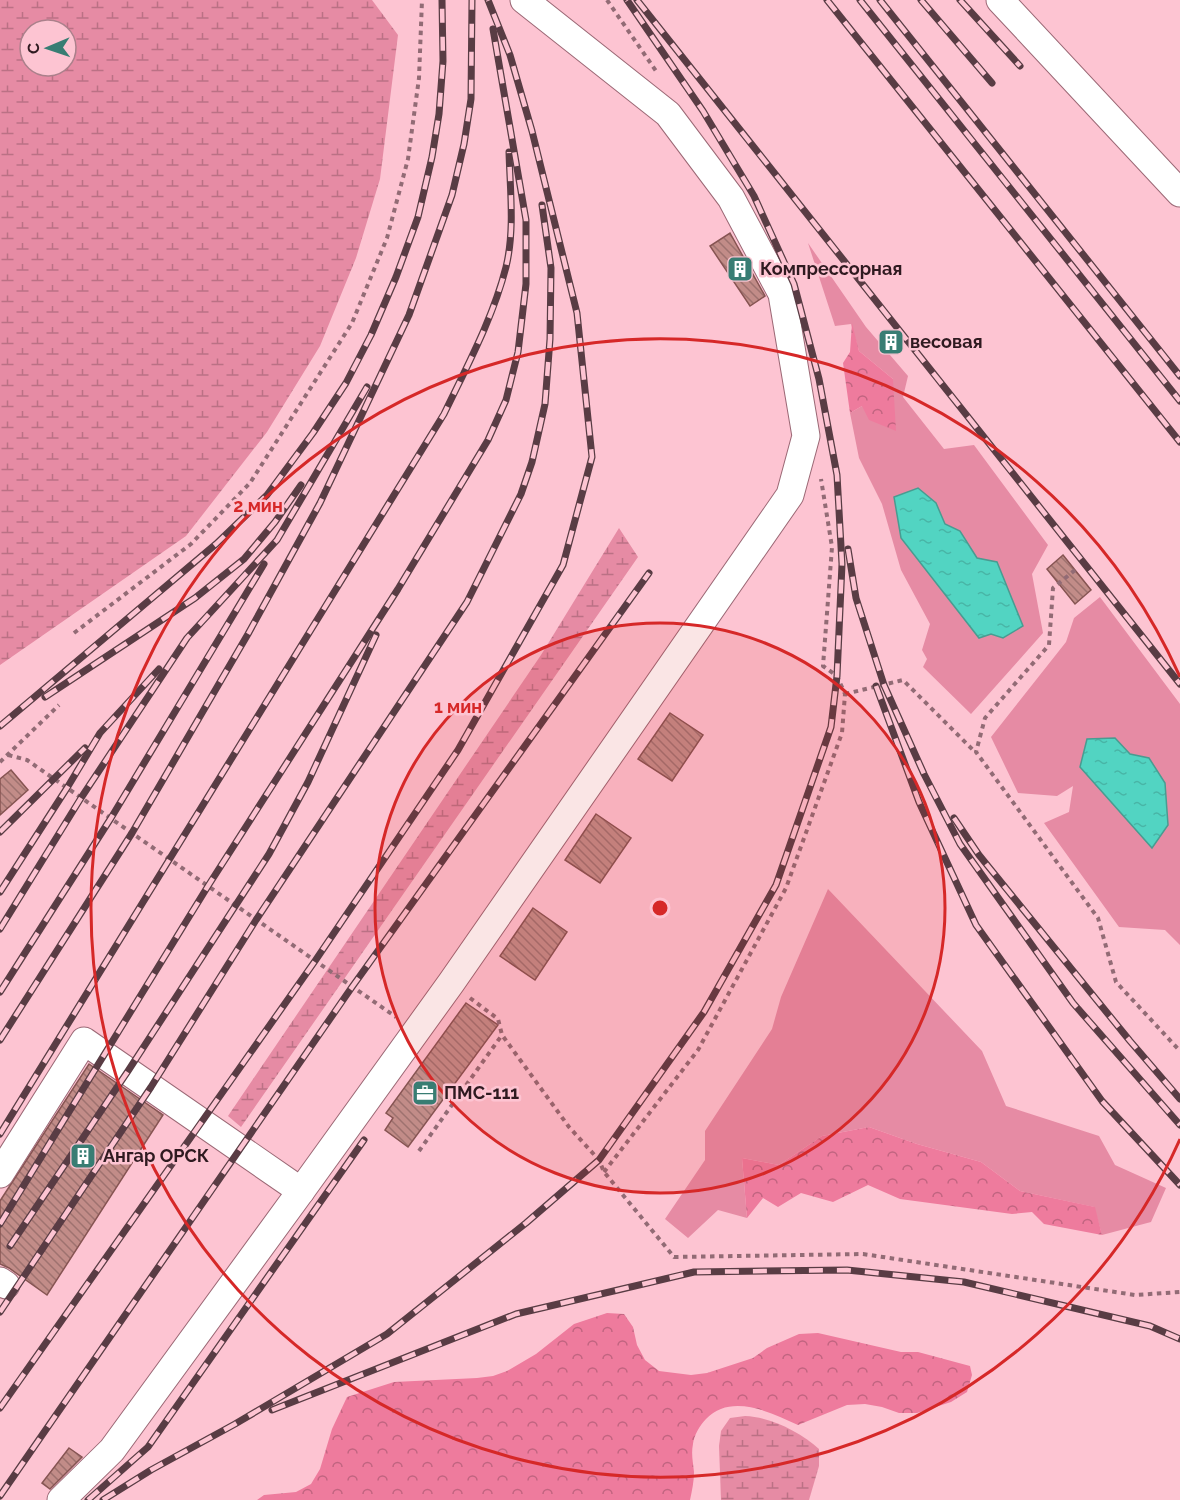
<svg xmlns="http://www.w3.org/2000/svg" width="1180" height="1500" viewBox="0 0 1180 1500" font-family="Raleway,sans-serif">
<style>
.grass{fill:#e68ba4}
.forest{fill:url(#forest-crowns)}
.wetland{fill:url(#wetland-marsh);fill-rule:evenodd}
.water{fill:url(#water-ripples);stroke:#489c91;stroke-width:1.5}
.building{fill:url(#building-back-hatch);stroke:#865452;stroke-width:1.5}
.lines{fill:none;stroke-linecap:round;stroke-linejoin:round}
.minor-casing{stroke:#9b6875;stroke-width:29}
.path{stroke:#926b75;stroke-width:4;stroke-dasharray:4.5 4.5;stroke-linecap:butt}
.minor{stroke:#fff;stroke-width:27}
.rail-casing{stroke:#593c44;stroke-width:7}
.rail{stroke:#fdc4d2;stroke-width:4.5;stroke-dasharray:14;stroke-linecap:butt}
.ring{fill:none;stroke:#d62828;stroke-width:3}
.labels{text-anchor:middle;stroke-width:5;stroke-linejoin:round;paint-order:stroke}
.poi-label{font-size:18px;font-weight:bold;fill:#2f1a20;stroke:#fdc4d2;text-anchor:start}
.centre{fill:#d62828;stroke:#fdc4d2;stroke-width:3}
.ring-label{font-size:18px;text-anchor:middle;font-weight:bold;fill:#d62828;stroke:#fdc4d2;stroke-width:5;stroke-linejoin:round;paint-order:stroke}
</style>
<defs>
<pattern id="forest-crowns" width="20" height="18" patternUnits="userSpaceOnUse" patternTransform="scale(1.5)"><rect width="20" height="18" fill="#ee7b9d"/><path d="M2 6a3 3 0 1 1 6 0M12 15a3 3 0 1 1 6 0" fill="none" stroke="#c16480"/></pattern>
<pattern id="wetland-marsh" width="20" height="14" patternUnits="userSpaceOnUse" patternTransform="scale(1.5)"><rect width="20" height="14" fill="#e68ba4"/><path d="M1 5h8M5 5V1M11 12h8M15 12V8" fill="none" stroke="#bb7185"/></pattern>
<pattern id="water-ripples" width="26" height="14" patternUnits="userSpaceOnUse" patternTransform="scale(1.5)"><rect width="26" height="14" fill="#52d4c2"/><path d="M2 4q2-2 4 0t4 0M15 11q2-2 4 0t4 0" fill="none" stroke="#48b5a6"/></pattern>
<pattern id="building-back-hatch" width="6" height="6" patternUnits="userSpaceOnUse" patternTransform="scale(1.5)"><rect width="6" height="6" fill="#c28c88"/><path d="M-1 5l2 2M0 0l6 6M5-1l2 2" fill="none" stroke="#9e726f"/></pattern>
</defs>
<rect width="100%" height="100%" fill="#fdc4d2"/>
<g class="grass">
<path d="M808 243 866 327 908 376 903 397 944 449 974 445 1048 545 1032 574 1043 633 971 714 923 667 927 659 922 650 930 624 901 570 882 504 859 458 850 413 862 406 893 379 859 351 851 324 835 326Z"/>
<path d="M1100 597 1180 704V945L1165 930 1119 927 1044 823 1069 812 1073 786 1057 796 1018 793 991 737 1066 642 1074 618Z"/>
<path d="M828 889 982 1051 1006 1106 1099 1136 1115 1165 1166 1188 1151 1222 1102 1235 1094 1207 1020 1191 981 1162 917 1144 869 1127 822 1136 779 1165 742 1158 747 1218 718 1210 688 1238 665 1219 705 1160V1131L772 1029 781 997Z"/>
</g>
<g class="forest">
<path d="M852 323 859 351 893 379 896 431 869 420 862 406 850 413 843 363 850 352Z"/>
<path d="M869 1127 917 1144 981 1162 1020 1191 1095 1207 1102 1235 1044 1224 1032 1212 1012 1214 900 1199 868 1185 833 1202 801 1193 778 1207 763 1198 747 1218 742 1158 779 1165 822 1136Z"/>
<path d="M607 1313 624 1314 633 1327 637 1345 645 1360 659 1371 691 1375 707 1373 753 1358 767 1348 799 1334 818 1333 901 1352H918L970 1366 972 1375 967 1392 951 1402 917 1413H899L882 1407 865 1404 847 1405 798 1425C770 1412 731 1393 706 1419 700 1425 694 1435 693 1444 691 1454 693 1462 694 1472 694 1481 692 1491 690 1500H257L264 1495 296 1492 311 1484 320 1469 332 1429 347 1397 394 1382 477 1378 493 1376 507 1371 536 1354 574 1324Z"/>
</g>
<g class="wetland">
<path d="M0 0H372L398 35 380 179 356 258 320 346 267 432 186 536 0 665ZM30 30H66V66H30Z"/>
<path d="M619 528 638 557 241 1127 228 1116 541 655Z"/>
<path d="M745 1416C771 1417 800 1432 819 1449V1466L809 1500H721L719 1446 721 1431 730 1418Z"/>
</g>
<g class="water">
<path d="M918 488 936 503 945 524 960 531 977 558 997 562 1023 626 1003 638 991 634 979 638 901 538 894 497Z"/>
<path d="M1115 738 1130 754 1149 758 1165 783 1168 825 1152 848 1080 767 1087 739Z"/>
</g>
<g class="building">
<path d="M730 233 765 296 750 306 710 246Z"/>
<path d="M1063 555 1091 590 1075 604 1047 569Z"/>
<path d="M670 713 703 735 672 781 638 759Z"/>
<path d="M11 770 28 790 0 815V779Z"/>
<path d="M596 814 631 838 600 883 565 860Z"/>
<path d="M533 908 567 932 535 980 500 956Z"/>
<path d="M466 1003 498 1025 408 1147 385 1130 393 1118 386 1113Z"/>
<path d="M89 1064 163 1115 47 1295 9 1268 0 1264V1201Z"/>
<path d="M69 1448 82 1457 50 1489 42 1483Z"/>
</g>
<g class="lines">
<g class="minor-casing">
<g id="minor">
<path d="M1000 0 1180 193"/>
<path d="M0 1174 84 1041 301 1191"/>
<path d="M0 1281 6 1285"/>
<path d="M61 1500 112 1450 301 1191 451 983 790 495 806 436 782 294 731 198 668 114 524 0"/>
</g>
</g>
<g class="path">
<path d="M607 0 656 71"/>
<path d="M1075 570 1053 588 1049 645 985 718 976 752 1098 918 1116 982 1180 1051"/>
<path d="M74 633 191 544 250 483 352 323 387 238 408 159 419 78 422 0"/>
<path d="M845 694 903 680 975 752"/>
<path d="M8 755 27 760 396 1017"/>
<path d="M0 762 59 705"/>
<path d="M470 998 498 1019 502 1035 569 1127 599 1160 604 1172 674 1257 863 1254 1135 1295 1180 1292"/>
<path d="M419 1151 502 1035"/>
<path d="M604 1172 698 1050 786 888 842 733 845 694 837 676 823 666 832 547 821 479"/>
</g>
<use href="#minor" class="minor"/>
<g class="rail-casing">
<g id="rail">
<path d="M637 0 1180 684"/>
<path d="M827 0 1180 442"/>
<path d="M860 0 1180 401"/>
<path d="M880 0 1180 376"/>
<path d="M921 0 992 83"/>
<path d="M960 0 1020 66"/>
<path d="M848 549 856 598 884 685 924 774 960 844 1073 1003 1180 1125"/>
<path d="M876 686 919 802 976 925 1102 1101 1180 1185"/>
<path d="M45 697 195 598 244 559 275 522 301 485"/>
<path d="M0 726 216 544 267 495 313 433 346 383 371 335 396 277 418 217 432 157 439 114 443 61 442 0"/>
<path d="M954 818 979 855 1130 1041 1180 1099"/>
<path d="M0 832 85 748"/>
<path d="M0 892 67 788 100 733 159 669"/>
<path d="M0 929 81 798 187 638 277 540 367 387"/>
<path d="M0 992 111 818 264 564"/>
<path d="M0 1040 132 833 248 634 320 503 409 315 452 195 464 144 471 99 472 0"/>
<path d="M0 1134 444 414C467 366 493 318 506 267 515 230 510 189 509 152"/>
<path d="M0 1224 208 886 398 589 488 440 506 400 518 352 526 284V220L493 29"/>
<path d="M10 1246 128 1071 269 854 308 782 376 635"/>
<path d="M0 1312 151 1087 256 920 467 602 521 494 532 462 545 404 550 339 551 268 542 205"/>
<path d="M0 1408 315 961 458 750 563 565 592 457 577 313 532 131 510 55 488 0"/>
<path d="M272 1410 516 1314 694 1272 847 1270 964 1282 1150 1326 1180 1339"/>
<path d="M0 1496 352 987 649 573"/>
<path d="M88 1500 148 1447 364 1140"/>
<path d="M103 1500 151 1470 235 1424 387 1334 526 1223 599 1160 704 1012 776 885 831 727 837 676 842 564 837 475 819 379 794 284 754 196 703 111 627 0"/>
</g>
</g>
<use href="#rail" class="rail"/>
</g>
<circle cx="660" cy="908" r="285" fill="#d62828" fill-opacity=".12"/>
<g class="ring">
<circle cx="660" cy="908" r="285"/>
<path d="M1180 1139A569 569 0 1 1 1180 677"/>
</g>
<defs>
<g id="building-square" transform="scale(1.35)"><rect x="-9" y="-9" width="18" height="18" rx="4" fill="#387d73" stroke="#fdc4d2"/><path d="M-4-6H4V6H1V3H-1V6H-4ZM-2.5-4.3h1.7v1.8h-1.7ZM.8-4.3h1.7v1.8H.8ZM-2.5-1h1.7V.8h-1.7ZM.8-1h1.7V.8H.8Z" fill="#fff"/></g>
<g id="office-square" transform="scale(1.35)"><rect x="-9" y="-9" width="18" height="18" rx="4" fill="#387d73" stroke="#fdc4d2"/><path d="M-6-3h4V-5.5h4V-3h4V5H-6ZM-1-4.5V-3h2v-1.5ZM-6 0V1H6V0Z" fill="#fff"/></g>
</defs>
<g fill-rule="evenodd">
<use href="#building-square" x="740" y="269"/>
<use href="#building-square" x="891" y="342"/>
<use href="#office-square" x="425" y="1093"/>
<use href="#building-square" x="83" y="1156"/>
</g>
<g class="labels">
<g class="poi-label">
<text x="760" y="275">Компрессорная</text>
<text x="910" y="348">весовая</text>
<text x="444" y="1099">ПМС-111</text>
<text x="103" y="1162">Ангар ОРСК</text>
</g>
</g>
<circle cx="660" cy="908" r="9" class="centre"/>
<g class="ring-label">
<text x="258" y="512">2 мин</text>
<text x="458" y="713">1 мин</text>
</g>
<g transform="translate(48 48) rotate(268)"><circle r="28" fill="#fdc4d2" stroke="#ab808b" stroke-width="1.5"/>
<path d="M0-4.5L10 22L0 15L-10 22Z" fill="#387d73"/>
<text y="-9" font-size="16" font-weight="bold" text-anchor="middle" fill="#2f1a20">С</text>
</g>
</svg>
